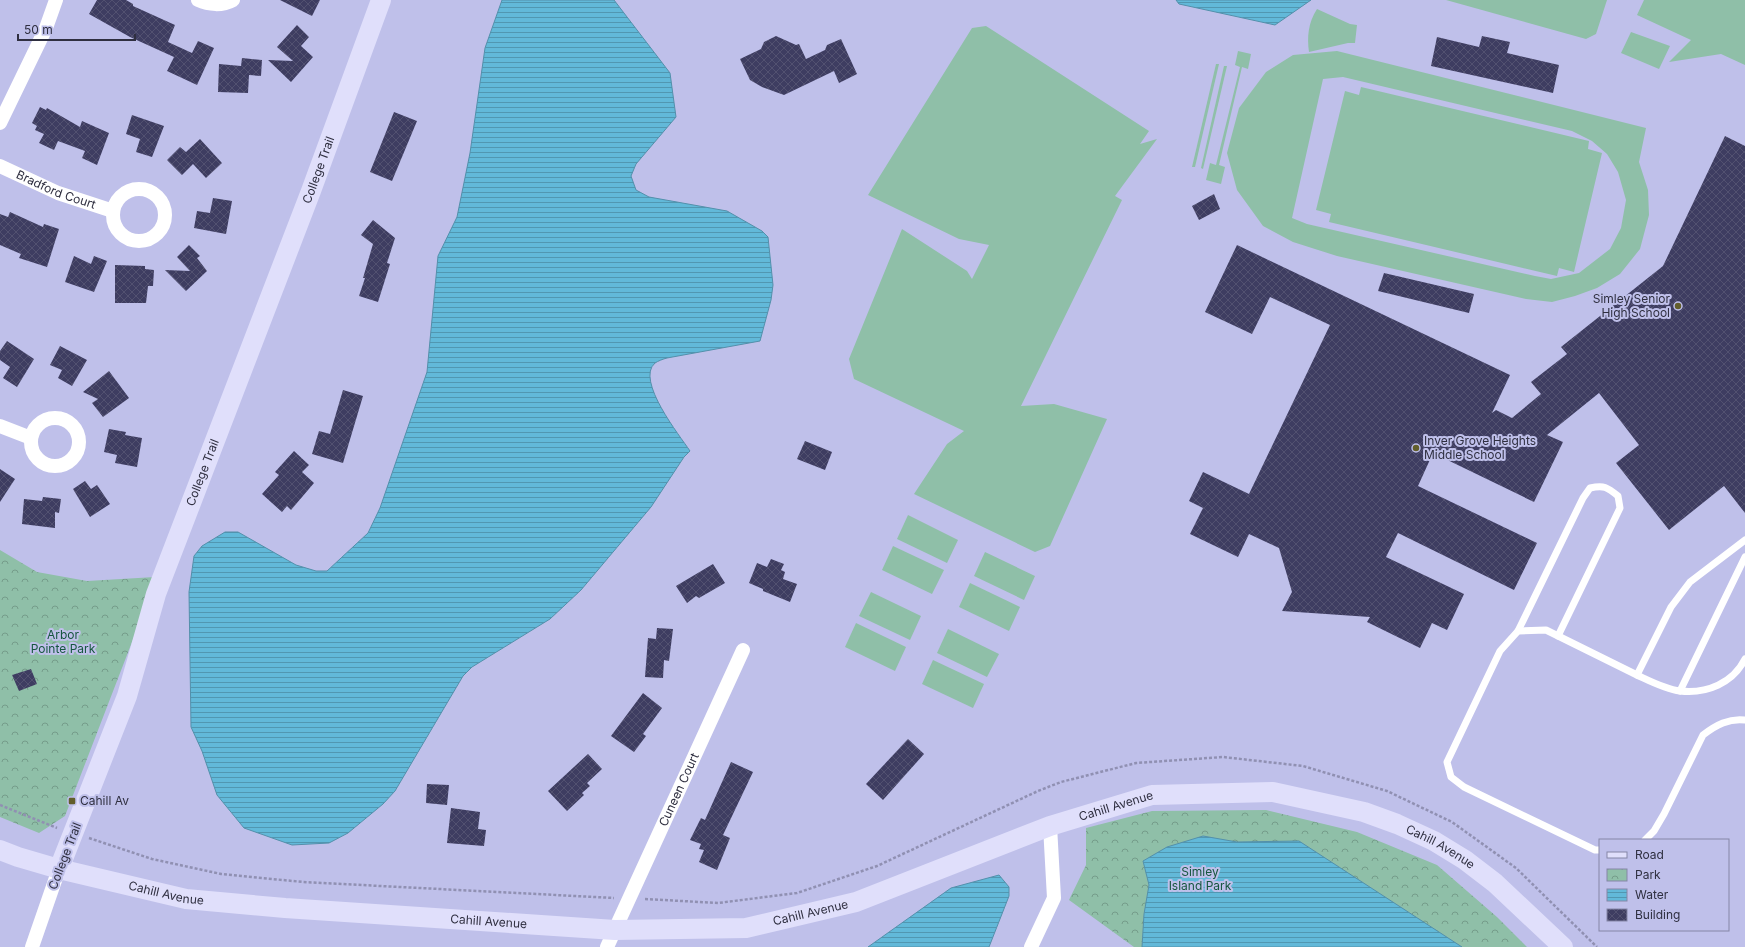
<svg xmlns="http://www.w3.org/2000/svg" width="1745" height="947" viewBox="0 0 1745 947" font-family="Inter,sans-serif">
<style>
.park{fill:url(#park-crowns)}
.pitch{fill:#8fbfa8;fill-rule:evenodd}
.water{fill:url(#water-rules);stroke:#5390ab}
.building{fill:url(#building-cross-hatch)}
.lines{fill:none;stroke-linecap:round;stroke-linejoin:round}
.path{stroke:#9090b2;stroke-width:2.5;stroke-dasharray:3 2;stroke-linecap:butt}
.lane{stroke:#fff;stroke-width:7}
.street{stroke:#fff;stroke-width:14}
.secondary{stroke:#e0dffb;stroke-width:20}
.poi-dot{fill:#625e2b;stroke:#bfc0ea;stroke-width:1.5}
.labels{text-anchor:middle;stroke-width:4;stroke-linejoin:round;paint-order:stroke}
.street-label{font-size:12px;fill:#2f2f40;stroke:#bfc0ea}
.poi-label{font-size:12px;fill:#2f2f40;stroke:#bfc0ea;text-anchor:start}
.park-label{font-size:12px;fill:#16563f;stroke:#bfc0ea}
</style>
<defs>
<pattern id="park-crowns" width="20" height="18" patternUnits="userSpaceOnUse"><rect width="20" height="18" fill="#8fbfa8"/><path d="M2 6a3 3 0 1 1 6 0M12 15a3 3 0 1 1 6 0" fill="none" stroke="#759c8a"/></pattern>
<pattern id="water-rules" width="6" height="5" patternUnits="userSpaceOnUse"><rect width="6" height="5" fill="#62b9d9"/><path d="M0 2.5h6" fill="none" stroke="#5197b1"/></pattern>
<pattern id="building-cross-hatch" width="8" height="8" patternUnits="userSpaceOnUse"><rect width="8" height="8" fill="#3e3d61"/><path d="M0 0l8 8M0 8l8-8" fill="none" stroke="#525170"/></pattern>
</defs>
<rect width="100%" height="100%" fill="#bfc0ea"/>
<g class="park">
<path d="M0 550 37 572 87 581 155 577 142 616 65 816 39 833 0 817Z"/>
<path d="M1266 810 1357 832 1437 865 1497 917 1527 947H1134L1069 900 1086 865V828L1152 811Z"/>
</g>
<g class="pitch">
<path d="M1446 0H1607L1596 34 1586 39Z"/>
<path d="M1644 0H1745V65L1721 54 1669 62 1691 40 1637 15Z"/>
<path d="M1317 9 1350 24 1357 25 1355 43H1348L1309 52C1307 37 1308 23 1317 9Z"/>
<path d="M986 26 1149 131 1140 144 1157 139 1115 196 1122 200 1021 406 1054 404 1107 419 1050 546 1035 552 914 494 947 444 964 431 854 379 849 359 902 229 967 271 972 279 989 245 959 239 868 195 972 28Z"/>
<path d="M1631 32 1670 46 1659 69 1621 53Z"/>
<path d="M1238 51 1251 54 1248 69 1242 67 1219 165 1225 167 1221 184 1206 180 1210 163 1216 165 1240 67 1235 65Z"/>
<path d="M1337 51 1646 128 1639 162 1648 190 1649 215 1640 249 1620 274 1597 288 1575 296 1552 302 1526 299 1337 256 1293 242 1263 226 1237 190 1227 153 1239 108 1266 72 1293 55ZM1343 77 1572 131 1592 141 1607 154 1618 172 1626 200 1621 228 1610 249 1579 273 1551 279 1535 276 1307 224 1292 218 1323 79Z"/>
<path d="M1216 64H1219L1195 167H1192Z"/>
<path d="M1224 66H1227L1203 169 1201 168Z"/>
<path d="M1361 87 1589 141 1588 149 1602 153 1574 272 1559 268 1557 276 1329 222 1331 214 1316 210 1345 91 1359 95Z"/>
<path d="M908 515 958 540 947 563 897 539Z"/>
<path d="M893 546 944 570 932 594 882 570Z"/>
<path d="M985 552 1035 576 1024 600 974 576Z"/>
<path d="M970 583 1020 607 1009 631 959 607Z"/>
<path d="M871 592 921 616 910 640 859 616Z"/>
<path d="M856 623 906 647 895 671 845 647Z"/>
<path d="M948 629 999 654 987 677 937 653Z"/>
<path d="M933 660 984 684 973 708 922 684Z"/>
</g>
<g class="water">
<path d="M502 0H614L670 73 676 117 636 164 631 176 636 190 649 197 727 211 762 231 768 237 773 285 771 300 760 341 667 358C663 359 658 361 655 363 635 380 680 436 690 451L684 457 651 507 581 590 550 619 472 667 463 676 395 791 383 804 348 833 329 843 292 845 244 828 217 795 202 751 191 727 189 592 194 556 202 546 225 532H238L296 565 316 571H327L368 533 380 508 427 372 438 256 457 217 470 153 485 48Z"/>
<path d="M1176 0H1311L1275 25 1179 4Z"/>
<path d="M1203 836 1237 842 1299 841 1462 947H1142L1144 914 1149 885 1143 861 1167 847Z"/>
<path d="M999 875 1009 887V896L989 947H868L951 888Z"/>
</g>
<g class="building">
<path d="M97 0H126L133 4V6L175 25 168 42 192 53 198 41 214 48 197 85 167 71 174 57 130 37 89 14Z"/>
<path d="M280 0H320L312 16Z"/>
<path d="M297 25 309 37 301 46 313 57 291 82 268 60 293 61 277 47Z"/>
<path d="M776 36 796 45 799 44 806 59 825 50 827 45 841 39 857 74 839 83 834 71 784 95 762 87 750 80 740 59 761 49 764 42Z"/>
<path d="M1482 36 1510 42 1507 53 1559 65 1553 93 1431 66 1437 37 1479 47Z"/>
<path d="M242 58 262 60 261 76 249 75 248 93 218 92 219 64 241 66Z"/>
<path d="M40 107 46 110 47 108 80 127 82 121 109 133 97 165 82 158 85 151 58 141 54 150 39 143 44 134 35 130 37 126 32 123Z"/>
<path d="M394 112 417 121 392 181 370 172Z"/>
<path d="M132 115 164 126 152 157 136 152 140 139 126 134Z"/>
<path d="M1725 136 1745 146V513L1724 486 1669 530 1616 463 1639 445 1599 393 1547 435 1563 442 1534 502 1433 453 1418 486 1537 543 1514 590 1398 533 1386 557 1464 594 1447 630 1432 623 1420 648 1367 622 1370 617 1282 611 1292 592 1279 548 1249 534 1238 557 1190 534 1203 508 1189 501 1203 472 1249 494 1330 325 1270 297 1252 334 1205 312 1237 245 1510 375 1492 413 1496 410 1512 418 1541 394 1531 382 1567 354 1561 347 1663 266Z"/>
<path d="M200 139 222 163 206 178 193 164 182 175 167 160 180 147 186 152Z"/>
<path d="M1214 194 1220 209 1199 220 1192 206Z"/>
<path d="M213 198 232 201 226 234 194 228 197 211 210 213Z"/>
<path d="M10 212 43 227 44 224 59 229 47 267 19 258 21 254 0 245V214L8 217Z"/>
<path d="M373 220 395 238 387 263 390 264 378 302 359 296 365 278H363L373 244 361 235Z"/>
<path d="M189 245 200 256 197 258 207 271 186 291 165 270 190 271 177 257Z"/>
<path d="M74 256 91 264 94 256 107 261 94 292 65 282Z"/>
<path d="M115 265 145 266V269L154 270 153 286H148L146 303H115Z"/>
<path d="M1384 273 1474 294 1469 313 1378 291Z"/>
<path d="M7 341 34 359 17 387 3 378 10 367 0 360V351Z"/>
<path d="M60 346 87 360 72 386 58 378 62 370 50 365Z"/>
<path d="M109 371 129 398 103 417 92 403 98 399 83 392Z"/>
<path d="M343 390 363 396 343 463 312 454 319 431 330 434Z"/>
<path d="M109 429 126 432 125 435 142 438 137 467 115 463 117 455 104 452Z"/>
<path d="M805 441 832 452 825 470 797 459Z"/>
<path d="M294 451 309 465 302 472 314 483 291 510 287 506 282 512 262 494 279 475 275 472Z"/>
<path d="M0 469 15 479 0 502Z"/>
<path d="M85 481 91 489 97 485 110 504 90 517 73 489Z"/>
<path d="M43 497 61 499 59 513 55 512V528L22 524 24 499 42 501Z"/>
<path d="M771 559 784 564 781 570 785 572 783 579 797 584 790 602 763 591V589L749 583 757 563 767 567Z"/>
<path d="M713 564 725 583 699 598 696 596 687 603 676 586Z"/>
<path d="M657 628 673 629 669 661 664 660 663 678 645 677 648 638 656 639Z"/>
<path d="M31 669 37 684 19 691 12 675Z"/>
<path d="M643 693 662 708 643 734 646 736 634 752 611 736Z"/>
<path d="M908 739 924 754 883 800 866 784Z"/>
<path d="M588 754 602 769 587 783 590 786 582 793 584 795 567 811 548 791Z"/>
<path d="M731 762 753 772 723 835 730 838 717 870 699 862 704 850 699 849 701 844 690 840 701 818 705 820Z"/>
<path d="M427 784 449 785 447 805 426 803Z"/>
<path d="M451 808 480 812 478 829 486 830 484 846 447 843Z"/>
</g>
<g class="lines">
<g class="path">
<path d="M0 805 57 828"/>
<path d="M89 838 152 859 221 874 303 882 614 898"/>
<path d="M645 899 718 903 797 893 877 866 1038 791 1061 782 1136 763 1223 757 1303 766 1387 791 1452 822 1516 868 1597 947"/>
</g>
<g class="lane">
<path d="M1518 631 1583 498 1590 488C1604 485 1607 487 1618 496L1620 508 1558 636"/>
<path d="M1637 675C1650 681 1665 689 1680 691 1707 694 1733 683 1745 659"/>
<path d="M1680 691 1745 557"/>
<path d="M1645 840 1654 831 1664 814 1703 735C1716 725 1729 718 1745 720"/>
<path d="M1600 850H1595L1464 787 1451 777 1447 762 1500 651 1518 631 1546 630 1637 675 1671 607 1690 582 1745 540"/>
</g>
<g class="street">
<path d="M198 0C209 5 222 6 233 0"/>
<path d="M0 123 46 28 56 0"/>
<path id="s1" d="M0 166 58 193 113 211"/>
<circle cx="139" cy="215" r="26"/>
<circle cx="55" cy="442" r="24"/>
<path d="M0 426 31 438"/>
<path d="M32 947 59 869"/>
<path id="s2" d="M607 947 743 650"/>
<path d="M1031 947 1054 898 1050 826"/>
</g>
<g class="secondary">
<path id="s3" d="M0 850 18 857 59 869 186 899 285 908 615 930 746 928 856 902 1050 826 1152 795 1273 792 1364 812 1397 824 1434 841 1465 860 1495 883 1563 947"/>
<path id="s4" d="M59 869 127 696 156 594 311 191 381 0"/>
</g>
</g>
<g class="poi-dot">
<circle cx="1678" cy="306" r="4"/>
<circle cx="1416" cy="448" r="4"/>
<rect x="68" y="797" width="8" height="8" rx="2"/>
</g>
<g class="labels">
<g class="street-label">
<text dy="4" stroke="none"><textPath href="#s4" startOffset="746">College Trail</textPath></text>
<text dy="4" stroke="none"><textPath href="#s1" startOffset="61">Bradford Court</textPath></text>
<text dy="4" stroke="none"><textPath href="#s4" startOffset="422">College Trail</textPath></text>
<text dy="4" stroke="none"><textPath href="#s2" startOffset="173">Cuneen Court</textPath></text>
<text dy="4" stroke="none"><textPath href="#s3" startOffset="1144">Cahill Avenue</textPath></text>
<text dy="4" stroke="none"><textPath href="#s3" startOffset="1480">Cahill Avenue</textPath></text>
<text transform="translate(65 856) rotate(-69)" y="4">College Trail</text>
<text dy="4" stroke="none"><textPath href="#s3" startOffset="172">Cahill Avenue</textPath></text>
<text dy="4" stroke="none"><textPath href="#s3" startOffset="820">Cahill Avenue</textPath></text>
<text dy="4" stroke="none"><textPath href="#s3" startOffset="496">Cahill Avenue</textPath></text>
</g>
<g class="poi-label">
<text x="1670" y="303" text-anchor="end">Simley Senior<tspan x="1670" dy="14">High School</tspan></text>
<text x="1424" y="445">Inver Grove Heights<tspan x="1424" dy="14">Middle School</tspan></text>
<text x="80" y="805">Cahill Av</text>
</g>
<g class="park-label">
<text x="63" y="639">Arbor<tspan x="63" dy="14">Pointe Park</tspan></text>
<text x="1200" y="876">Simley<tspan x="1200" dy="14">Island Park</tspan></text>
</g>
</g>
<rect x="1599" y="839" width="130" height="92" fill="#bfc0ea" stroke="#8586a6"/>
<rect x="1607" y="852" width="20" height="6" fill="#e0dffb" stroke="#8586a6"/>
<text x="1635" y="859" font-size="12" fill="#2f2f40">Road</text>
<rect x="1607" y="869" width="20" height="12" fill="url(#park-crowns)" stroke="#8586a6"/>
<text x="1635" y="879" font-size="12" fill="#2f2f40">Park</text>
<rect x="1607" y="889" width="20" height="12" fill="url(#water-rules)" stroke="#8586a6"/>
<text x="1635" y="899" font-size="12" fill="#2f2f40">Water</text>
<rect x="1607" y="909" width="20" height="12" fill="url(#building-cross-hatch)" stroke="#8586a6"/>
<text x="1635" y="919" font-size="12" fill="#2f2f40">Building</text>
<path d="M18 34v6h117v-6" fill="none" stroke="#2f2f40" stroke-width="2"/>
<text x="24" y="34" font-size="12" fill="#2f2f40" stroke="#bfc0ea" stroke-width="3" paint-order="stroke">50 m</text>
</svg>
